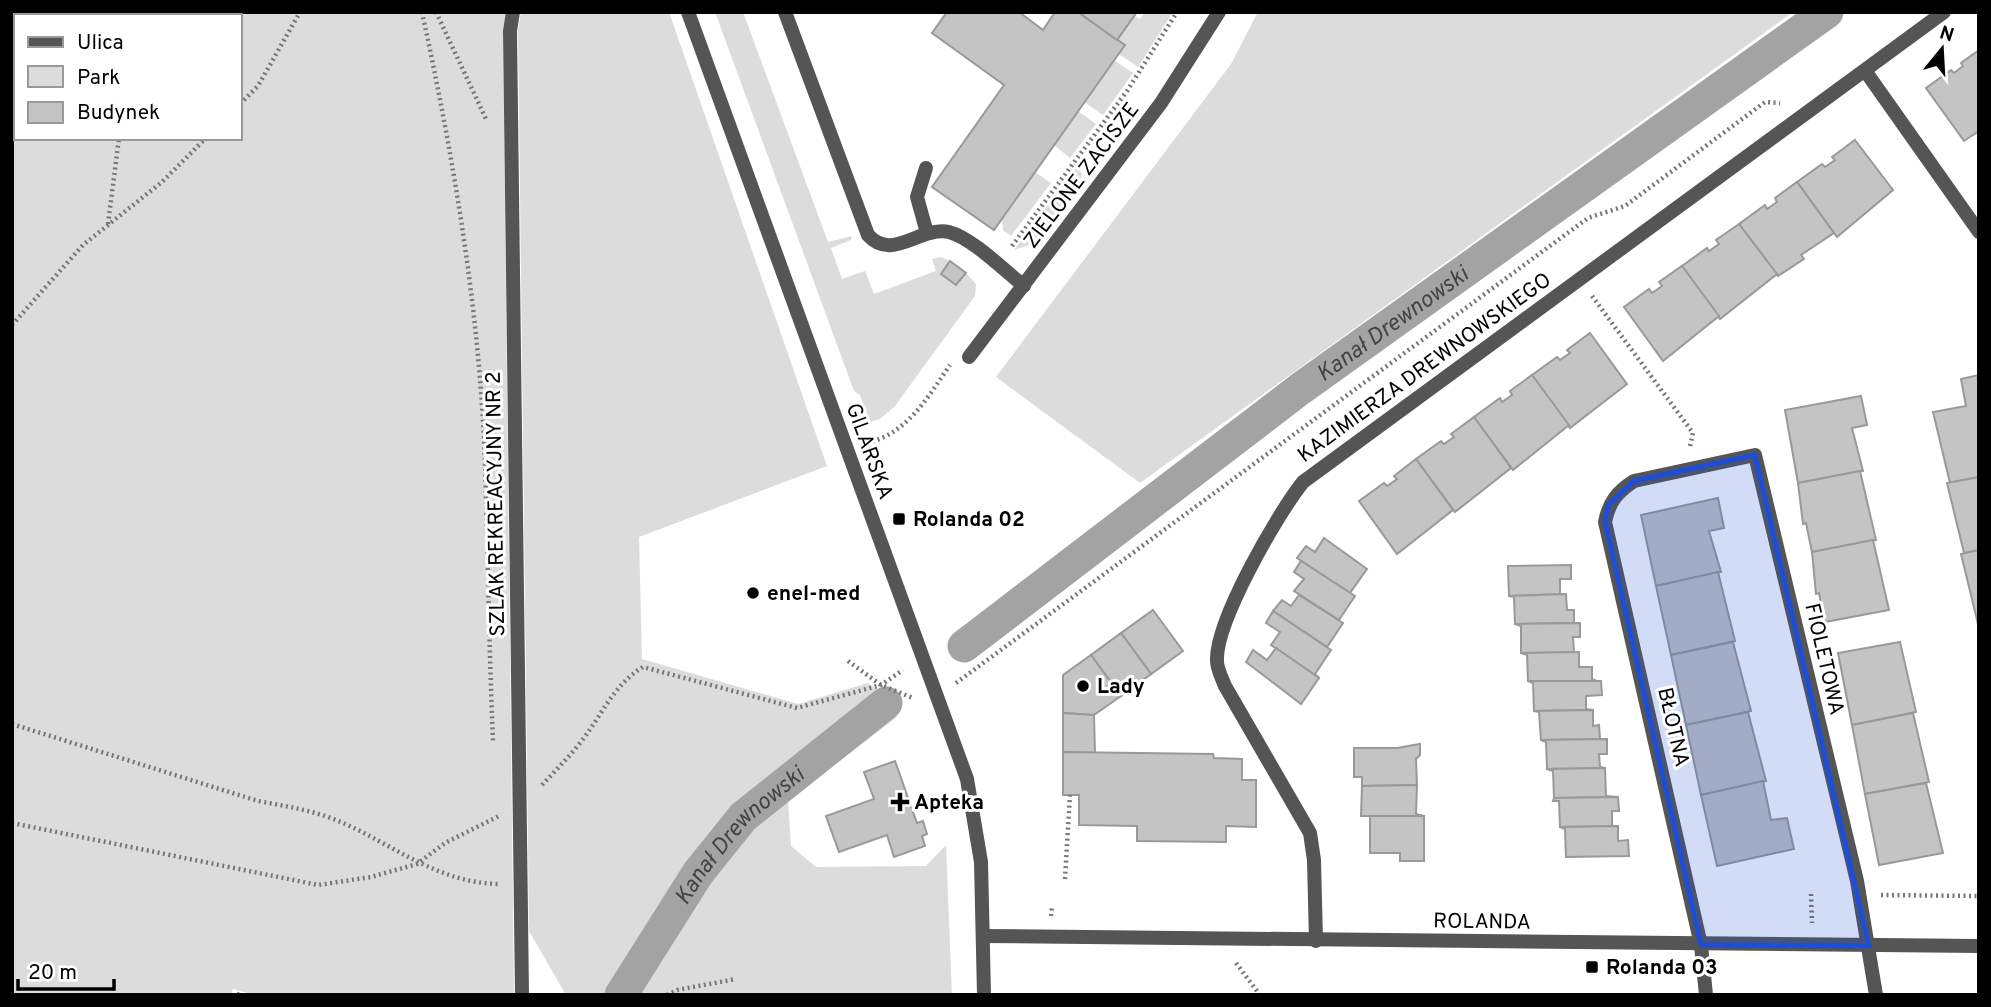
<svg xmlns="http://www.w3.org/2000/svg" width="1991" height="1007" viewBox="0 0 1991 1007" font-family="Overpass,sans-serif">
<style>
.green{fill:#dcdcdc;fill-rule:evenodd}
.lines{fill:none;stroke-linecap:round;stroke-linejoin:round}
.canal{stroke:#a3a3a3;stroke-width:33}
.building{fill:#c4c4c4;stroke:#999;stroke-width:2}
.path{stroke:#777;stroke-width:4.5;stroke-dasharray:2 3.5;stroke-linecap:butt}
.pedestrian{stroke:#555;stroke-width:14}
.minor{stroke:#555;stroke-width:14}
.tertiary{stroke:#555;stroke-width:14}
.marked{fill:#1d4ed8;fill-opacity:0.2;stroke:#1d4ed8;stroke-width:5;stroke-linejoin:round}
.poi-dot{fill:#000;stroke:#fff;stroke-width:2.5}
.labels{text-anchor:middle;stroke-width:6;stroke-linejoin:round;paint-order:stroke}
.street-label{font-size:21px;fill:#000;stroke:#fff}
.poi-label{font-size:21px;font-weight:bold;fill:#000;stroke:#fff;text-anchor:start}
.water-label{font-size:23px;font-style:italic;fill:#444;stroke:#fff}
</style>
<rect width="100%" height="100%" fill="#fff"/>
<g class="green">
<path d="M12 12H506L503 31 514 995H254L233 989 231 995H12ZM16 16H240V138H16Z"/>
<path d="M521 12H669L827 466 639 537 642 659 798 704 868 683 887 698 897 717 788 801 791 846 816 867 926 866 946 845 952 995H566L529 931 518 30Z"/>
<path d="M715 12H743L828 242 852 236 851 240 831 248 842 279 865 271 874 294 936 271 932 259 941 257 950 261 941 275 956 285 966 273 976 284 975 296 895 406 880 419 870 422 860 395 854 391Z"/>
<path d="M1145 12H1173L1138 67 1119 54 1124 45 1117 40 1134 16 1140 19Z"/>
<path d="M1258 12H1793L1140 483 996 377 1231 64Z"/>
<path d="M1114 60 1133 73 1103 115 1084 102Z"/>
<path d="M1078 111 1096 124 1070 158 1054 145Z"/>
<path d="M1076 168 1082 173 1080 182 1033 244 1014 250Z"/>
<path d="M1035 172 1051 183 1011 236 1003 230 1002 220Z"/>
</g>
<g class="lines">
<g class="canal">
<path id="s1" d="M964 646 1300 389 1827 12"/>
<path id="s2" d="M621 995 698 873 743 817 886 703"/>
</g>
</g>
<g class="building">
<path d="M947 12H1019L1043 30 1055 12H1078L1125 45 994 230 932 187 1004 85 932 33Z"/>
<path d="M1078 12H1137L1117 40Z"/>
<path d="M1979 50V131L1964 141 1926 88 1951 70 1954 73 1963 66 1961 63Z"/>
<path d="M1855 140 1893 190 1837 237 1797 182 1822 164 1825 167 1835 160 1832 157Z"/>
<path d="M1797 182 1834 233 1801 255 1804 259 1778 276 1739 224 1765 205 1767 209 1777 202 1775 198Z"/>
<path d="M1739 224 1777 274 1720 319 1682 266 1707 248 1709 251 1719 244 1716 240Z"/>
<path d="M950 261 966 273 956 285 941 274Z"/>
<path d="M1682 266 1719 316 1663 361 1624 307 1649 289 1652 293 1662 286 1659 282Z"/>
<path d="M1590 333 1627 384 1570 428 1532 375 1557 357 1560 360 1570 353 1567 350Z"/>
<path d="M1532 375 1569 425 1513 470 1474 417 1500 398 1502 402 1512 395 1510 391Z"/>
<path d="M1979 375V477L1950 483 1933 412 1966 406 1961 379Z"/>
<path d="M1861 396 1867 425 1852 428 1863 471 1798 483 1785 410Z"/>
<path d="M1474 417 1511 468 1455 512 1416 459 1441 441 1444 444 1454 437 1451 434Z"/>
<path d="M1416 459 1453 510 1397 554 1359 501 1384 483 1387 486 1397 479 1394 476Z"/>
<path d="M1860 471 1876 540 1812 552 1806 523 1803 524 1798 483Z"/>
<path d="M1979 477V550L1964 553 1947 483Z"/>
<path d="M1718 498 1724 528 1709 531 1721 572 1656 586 1641 515Z"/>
<path d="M1324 538 1367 569 1350 593 1297 558 1306 546 1315 552Z"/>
<path d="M1873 540 1889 610 1825 622 1819 593 1816 594 1812 552Z"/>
<path d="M1979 550V623L1978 624 1961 554Z"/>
<path d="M1301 561 1355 596 1339 620 1294 591 1304 579 1294 572Z"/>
<path d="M1571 565V579H1560V594L1509 596 1508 566Z"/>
<path d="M1718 572 1735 641 1671 655 1656 586Z"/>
<path d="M1566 594 1567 610H1574V623L1515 624 1514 597 1509 596Z"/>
<path d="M1299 595 1343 623 1327 647 1273 611 1282 600 1291 606Z"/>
<path d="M1153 610 1183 651 1151 674 1121 633Z"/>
<path d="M1273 611 1331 650 1315 674 1319 678 1271 645 1280 632 1266 623Z"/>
<path d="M1580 623V637H1573L1574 652 1521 653V626L1515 624Z"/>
<path d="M1121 633 1151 674 1121 696 1091 655Z"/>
<path d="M1733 642 1751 711 1686 725 1671 655Z"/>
<path d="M1900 642 1916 712 1852 725 1838 653Z"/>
<path d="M1276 648 1319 678 1301 704 1246 662 1253 650 1267 660Z"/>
<path d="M1579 652V667H1592V679L1597 681H1528L1527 655 1521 653Z"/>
<path d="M1091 655 1121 696 1094 715 1063 713V675Z"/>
<path d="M1528 681H1601L1602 695 1586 696V709L1593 710 1534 711 1533 683Z"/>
<path d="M1593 710V726L1599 725 1600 739 1541 740 1539 712 1534 711Z"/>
<path d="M1748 712 1766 781 1701 795 1686 725Z"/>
<path d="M1063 713 1094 715 1095 753 1063 752Z"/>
<path d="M1913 713 1929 782 1865 794 1852 725Z"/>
<path d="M1607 739V754H1599L1600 767 1605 768 1547 769 1546 742 1541 740Z"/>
<path d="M1420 744V755L1416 759 1417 785 1362 786V777H1354V748H1397Z"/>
<path d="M1063 752 1213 754 1214 758 1242 759V780H1256V827L1226 826V842L1137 841V826L1079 825V795H1063Z"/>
<path d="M895 761 917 823 923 821 927 834 922 836 925 846 894 857 887 835 839 852 826 816 874 799 864 772Z"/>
<path d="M1605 768 1606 796 1618 797 1554 798 1553 771 1547 769Z"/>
<path d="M1763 781 1771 820 1787 818 1794 849 1717 866 1701 795Z"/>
<path d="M1926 783 1943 853 1879 865 1865 794Z"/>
<path d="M1417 785 1416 814 1424 816H1361L1362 786Z"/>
<path d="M1618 797 1619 811H1612V826L1560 827 1559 801H1553L1554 798Z"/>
<path d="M1370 816H1424V861H1400V853H1370Z"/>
<path d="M1618 826V841L1628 840 1629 856 1566 857 1565 829 1560 827Z"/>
</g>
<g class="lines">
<g class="path">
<path d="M422 12C454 160 480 314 485 465 488 557 489 649 493 741"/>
<path d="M436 12 486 119"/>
<path d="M134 16V12"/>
<path d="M240 104 258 86 300 12"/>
<path d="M108 224 119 138"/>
<path d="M1012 246 1127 91 1177 12"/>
<path d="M1592 296 1693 433 1690 446"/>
<path d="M12 325 83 245 162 182 206 138"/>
<path d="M867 443C908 433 927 398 950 365"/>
<path d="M848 661 881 685 913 698"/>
<path d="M956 683 1588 218 1625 206 1765 102 1780 103"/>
<path d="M12 724 258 801C285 806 311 810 336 820 392 843 436 883 499 884"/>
<path d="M542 785C555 771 568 758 580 743 601 717 613 685 643 667L797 708 881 685 903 670"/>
<path d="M12 823 318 885 371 877 417 864 445 843 499 816"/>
<path d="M1065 879 1070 795"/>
<path d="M1811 894 1812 923"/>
<path d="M1881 895 1979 896"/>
<path d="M1051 916 1052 907"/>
<path d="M1236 963 1260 995"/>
<path d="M237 994 241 995"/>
<path d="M667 995 677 990 736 979"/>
</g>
<path class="pedestrian" d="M513 12 510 31 522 995"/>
<g class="minor">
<path d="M785 12 868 235C892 262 920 226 949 232 972 238 1005 271 1024 286"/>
<path d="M1866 72 1979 232"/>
<path d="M926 168 917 197 927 233"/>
<path d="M969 357 1161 103 1219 12"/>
<path d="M984 936 1979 946"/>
<path d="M1316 941 1314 860 1310 833 1225 686C1222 678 1217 669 1217 661 1215 622 1278 513 1303 482L1944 12"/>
<path d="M1706 995 1701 945 1605 522C1609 502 1617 492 1634 481L1755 455 1857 881 1876 995"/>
</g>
<path class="tertiary" d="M688 12 967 779 981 862 984 995"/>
</g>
<path class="marked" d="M1755 455 1869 946 1701 945 1605 522 1608 505 1634 481Z"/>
<g class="poi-dot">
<rect x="892" y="512" width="14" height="14" rx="3.5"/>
<circle cx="753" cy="593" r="7"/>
<circle cx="1083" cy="686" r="7"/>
<path d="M896.5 791.5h7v7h7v7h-7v7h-7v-7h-7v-7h7z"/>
<rect x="1585" y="960" width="14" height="14" rx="3.5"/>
</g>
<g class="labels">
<g class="street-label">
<text transform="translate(1081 175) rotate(-53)" y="7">ZIELONE ZACISZE</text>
<text transform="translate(1424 367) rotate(-36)" y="7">KAZIMIERZA DREWNOWSKIEGO</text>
<text transform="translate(870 451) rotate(70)" y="7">GILARSKA</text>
<text transform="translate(495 504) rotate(-91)" y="7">SZLAK REKREACYJNY NR 2</text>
<text transform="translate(1825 659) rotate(77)" y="7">FIOLETOWA</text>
<text transform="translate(1674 727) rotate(77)" y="7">BŁOTNA</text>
<text transform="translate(1482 921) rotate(1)" y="7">ROLANDA</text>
</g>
<g class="poi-label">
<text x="913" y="526">Rolanda 02</text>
<text x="767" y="600">enel-med</text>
<text x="1097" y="693">Lady</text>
<text x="914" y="809">Apteka</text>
<text x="1606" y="974">Rolanda 03</text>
</g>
<g class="water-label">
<text dy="8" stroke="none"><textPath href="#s1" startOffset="536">Kanał Drewnowski</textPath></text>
<text dy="8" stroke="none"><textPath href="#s2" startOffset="200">Kanał Drewnowski</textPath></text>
</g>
</g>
<rect width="1991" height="1007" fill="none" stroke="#000000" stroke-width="28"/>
<rect x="14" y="14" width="228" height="126" fill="#ffffff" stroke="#999999" stroke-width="2"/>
<rect x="28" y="37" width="35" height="10" fill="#555555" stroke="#999999" stroke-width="2"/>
<text x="77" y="49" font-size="21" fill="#000000">Ulica</text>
<rect x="28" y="66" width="35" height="21" fill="#dcdcdc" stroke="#999999" stroke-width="2"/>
<text x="77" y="84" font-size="21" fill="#000000">Park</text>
<rect x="28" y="102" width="35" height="21" fill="#c4c4c4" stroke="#999999" stroke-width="2"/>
<text x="77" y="119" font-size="21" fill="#000000">Budynek</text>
<g transform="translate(1942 49) rotate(18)" stroke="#ffffff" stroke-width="5" paint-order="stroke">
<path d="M0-5L12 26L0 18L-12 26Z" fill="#000000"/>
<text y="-10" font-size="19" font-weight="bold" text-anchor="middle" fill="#000000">N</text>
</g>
<path d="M18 979v10h96v-10" fill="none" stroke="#000000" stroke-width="3.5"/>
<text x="28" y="979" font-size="21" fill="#000000" stroke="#ffffff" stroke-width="5" paint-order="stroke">20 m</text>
</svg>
